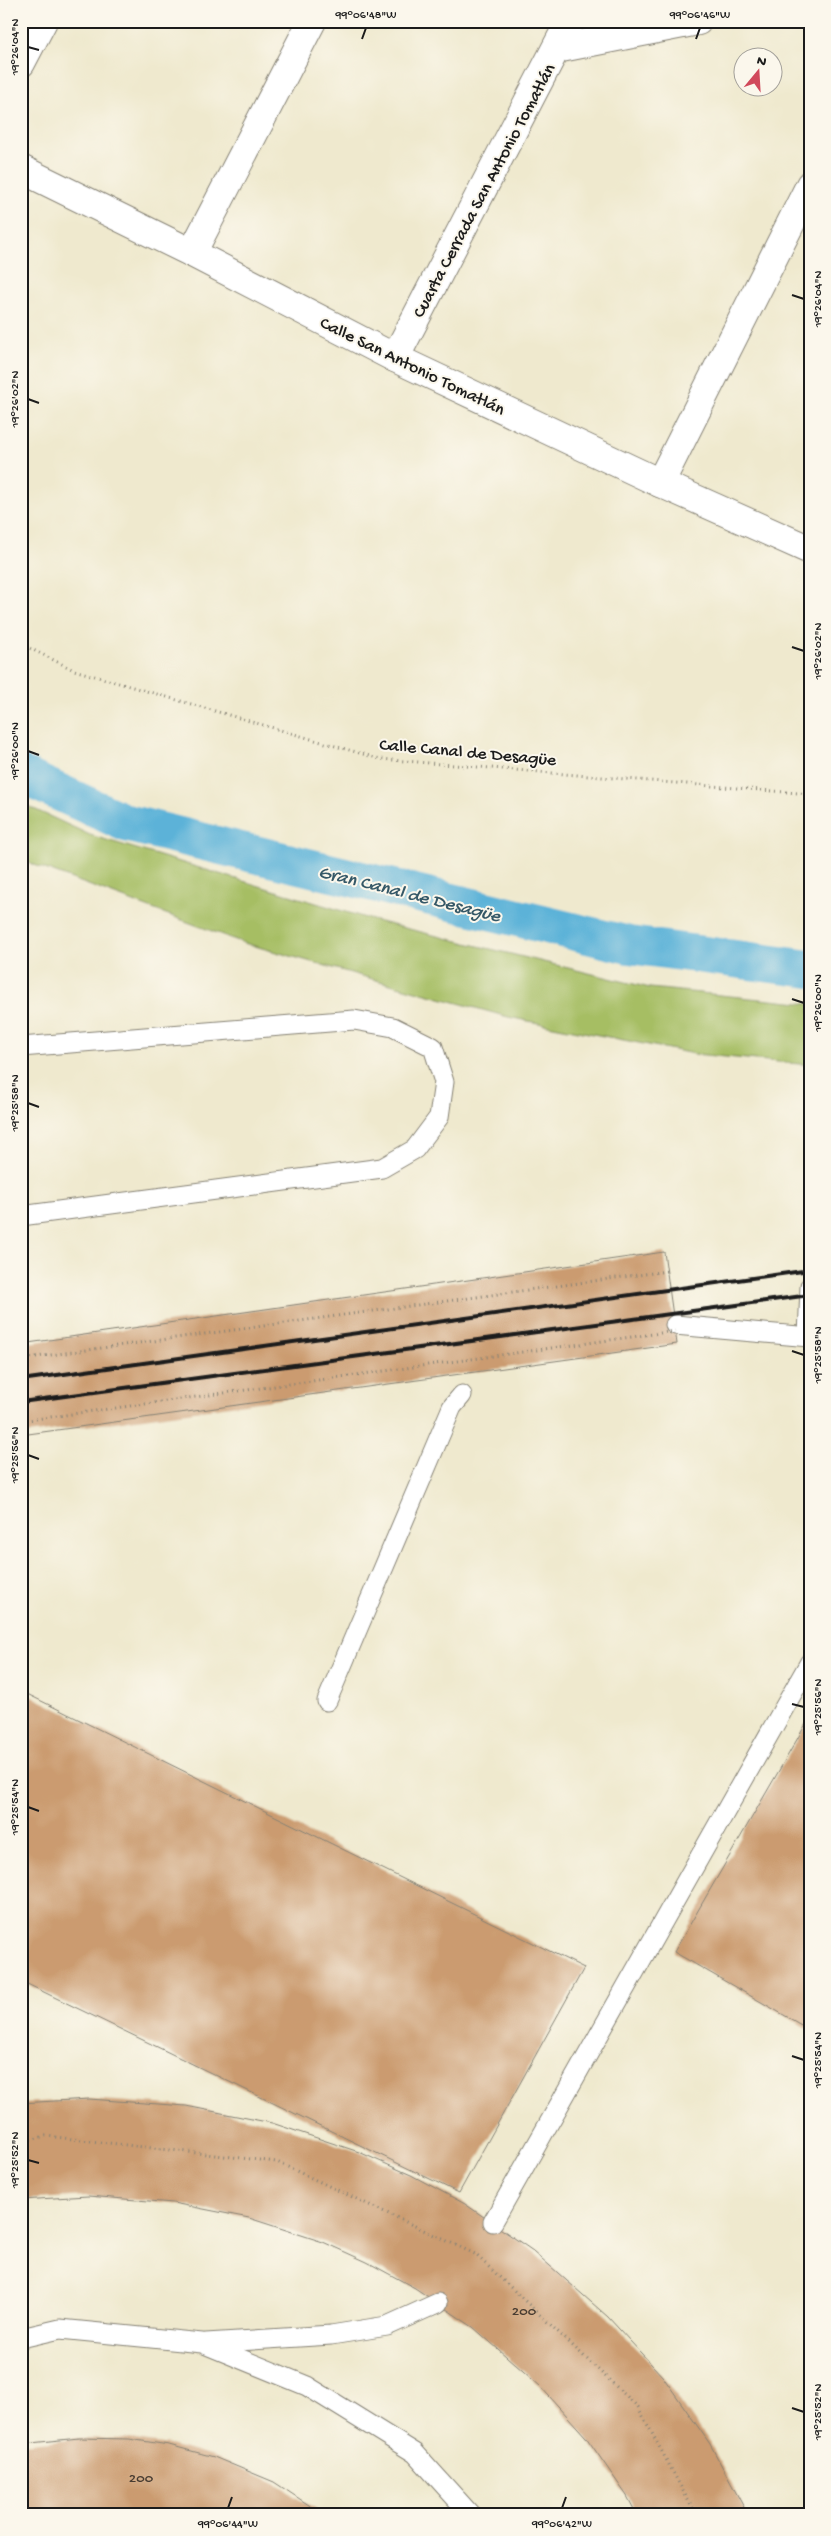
<svg xmlns="http://www.w3.org/2000/svg" width="831" height="2536" viewBox="0 0 831 2536" font-family="'Gochi Hand',sans-serif">
<style>
.green{fill:#a6be64;stroke:#616d40}
.lines{fill:none;stroke-linecap:round;stroke-linejoin:round}
.canal{stroke:#5bb2d8;stroke-width:38}
.building{fill:#cb9b70}
.service-casing{stroke:#868275;stroke-width:21}
.minor-casing{stroke:#868275;stroke-width:30}
.tertiary-casing{stroke:#868275;stroke-width:30}
.path{stroke:#868275;stroke-width:3;stroke-dasharray:1 4;stroke-linecap:butt}
.service{stroke:#fff;stroke-width:19}
.minor{stroke:#fff;stroke-width:28}
.tertiary{stroke:#fff;stroke-width:28}
.rail{stroke:#1c1c1c;stroke-width:4}
.path-bridge{stroke:#868275;stroke-width:3;stroke-dasharray:1 4;stroke-linecap:butt}
.ticks{fill:none;stroke:#1c1c1c;stroke-width:2}
.labels{text-anchor:middle;stroke-width:4;stroke-linejoin:round;paint-order:stroke}
.number-label{font-size:15px;fill:#483c31}
.street-label{font-size:18px;fill:#1c1c1c;stroke:#fbf7ec}
.water-label{font-size:19px;font-style:italic;fill:#355867;stroke:#fbf7ec}
.neatline{fill:none;stroke:#1c1c1c;stroke-width:2}
.ticks-label{font-size:12px;text-anchor:middle;fill:#1c1c1c}
</style>
<rect width="100%" height="100%" fill="#fbf7ec"/>
<filter id="ink" filterUnits="userSpaceOnUse"><feTurbulence type="fractalNoise" baseFrequency=".02" numOctaves="2"/><feDisplacementMap in="SourceGraphic" scale="10" xChannelSelector="R" yChannelSelector="G"/><feConvolveMatrix kernelMatrix="1 2 1 2 8 2 1 2 1" color-interpolation-filters="sRGB"/></filter>
<filter id="wash" filterUnits="userSpaceOnUse"><feTurbulence type="fractalNoise" baseFrequency=".0096" numOctaves="4" result="noise"/><feDisplacementMap in="SourceGraphic" scale="20" xChannelSelector="R" yChannelSelector="G"/><feGaussianBlur stdDeviation="1.12" result="paint"/><feColorMatrix in="noise" values="0 0 0 0 0 0 0 0 0 0 0 0 0 0 0 0 0 1.4 0 .05"/><feComposite in="paint" operator="in"/></filter>
<g filter="url(#wash)">
<rect width="100%" height="100%" fill="#efe9ce"/>
<path class="green" d="M21 803 90 835 376 921 650 988 810 1004V1065L694 1054 508 1017 244 943 21 860Z"/>
<g class="lines">
<path class="canal" d="M21 775 126 823 629 945 810 969"/>
</g>
<g id="blocks">
<g class="building">
<path d="M664 1252 677 1344 21 1435V1344Z"/>
<path d="M21 1691 584 1968 459 2193 21 1981Z"/>
<path d="M810 1717V2030L674 1952Z"/>
<path d="M89 2099 186 2106 272 2123 359 2152 411 2175 465 2204 533 2251 608 2317 663 2377 710 2444 748 2515H637L627 2496 586 2437 540 2386 473 2327 415 2288 367 2262 323 2242 249 2218 173 2203 88 2196 21 2200V2103Z"/>
<path d="M79 2438 129 2439 169 2445 214 2457 274 2482 324 2515H21V2444Z"/>
</g>
</g>
</g>
<g filter="url(#ink)">
<use href="#blocks" fill-opacity="0" stroke="#868275" stroke-width="1"/>
<g class="lines">
<g class="service-casing">
<g id="service">
<path d="M21 1047 354 1020 393 1027 433 1047 444 1082 439 1117 415 1149 382 1168 21 1216"/>
<path d="M675 1325 810 1337"/>
<path d="M808 1337 810 1286"/>
<path d="M327 1701 452 1407 462 1395"/>
<path d="M493 2222 810 1662"/>
<path d="M21 2338 60 2329 202 2343 307 2386 415 2453 471 2515"/>
<path d="M206 2343 331 2335 387 2326 438 2303"/>
</g>
</g>
<g class="minor-casing">
<g id="minor">
<path d="M556 49 698 21"/>
<path d="M21 63 43 21"/>
<path d="M192 253 312 21"/>
<path d="M395 358 570 21"/>
<path d="M660 483 810 185"/>
</g>
</g>
<g class="tertiary-casing">
<path id="tertiary" d="M21 169 192 253 395 358 660 483 810 550"/>
</g>
<g class="path">
<path d="M21 644 74 670 380 759 810 794"/>
<path d="M21 1359 667 1271"/>
<path d="M21 2142 46 2136 277 2162 475 2254 638 2407 696 2515"/>
</g>
<use href="#service" class="service"/>
<use href="#minor" class="minor"/>
<use href="#tertiary" class="tertiary"/>
<g class="rail">
<path d="M21 1380 810 1270"/>
<path d="M21 1402 810 1295"/>
</g>
<path class="path-bridge" d="M21 1421 675 1331"/>
</g>
</g>
<path class="ticks" d="M362 39 366 28M696 39 700 28M28 47 39 50M792 295 804 299M28 399 39 403M792 647 804 651M28 751 39 755M792 999 804 1003M28 1103 39 1107M792 1351 804 1355M28 1455 39 1459M792 1704 804 1707M28 1807 39 1811M792 2056 804 2060M28 2160 39 2163M792 2408 804 2412M228 2508 232 2497M562 2508 566 2497"/>
<g class="labels">
<g class="number-label">
<text x="524" y="2315">200</text>
<text x="141" y="2482">200</text>
</g>
<g class="street-label">
<text transform="translate(483 190) rotate(-62)" y="6">Cuarta Cerrada San Antonio Tomatlán</text>
<text transform="translate(413 365) rotate(26)" y="6">Calle San Antonio Tomatlán</text>
<text transform="translate(468 751) rotate(5)" y="6">Calle Canal de Desagüe</text>
</g>
<g class="water-label">
<text transform="translate(410 892) rotate(14)" y="7">Gran Canal de Desagüe</text>
</g>
</g>
<rect width="831" height="2536" fill="none" stroke="#fbf7ec" stroke-width="55"/>
<g transform="translate(758 72) rotate(18)"><circle r="24" fill="#fbf7ec" stroke="#a29f99"/>
<path d="M0-4L9 19L0 12L-9 19Z" fill="#d1495b"/>
<text y="-8" font-size="14" font-weight="bold" text-anchor="middle" fill="#1c1c1c">N</text>
</g>
<rect x="28" y="28" width="776" height="2480" class="neatline"/>
<g class="ticks-label">
<text x="366" y="18">99°06'48"W</text>
<text x="700" y="18">99°06'46"W</text>
<text transform="translate(14 47) rotate(-90)" y="4">19°26'04"N</text>
<text transform="translate(817 299) rotate(-90)" y="4">19°26'04"N</text>
<text transform="translate(14 399) rotate(-90)" y="4">19°26'02"N</text>
<text transform="translate(817 651) rotate(-90)" y="4">19°26'02"N</text>
<text transform="translate(14 751) rotate(-90)" y="4">19°26'00"N</text>
<text transform="translate(817 1003) rotate(-90)" y="4">19°26'00"N</text>
<text transform="translate(14 1103) rotate(-90)" y="4">19°25'58"N</text>
<text transform="translate(817 1355) rotate(-90)" y="4">19°25'58"N</text>
<text transform="translate(14 1455) rotate(-90)" y="4">19°25'56"N</text>
<text transform="translate(817 1707) rotate(-90)" y="4">19°25'56"N</text>
<text transform="translate(14 1807) rotate(-90)" y="4">19°25'54"N</text>
<text transform="translate(817 2060) rotate(-90)" y="4">19°25'54"N</text>
<text transform="translate(14 2160) rotate(-90)" y="4">19°25'52"N</text>
<text transform="translate(817 2412) rotate(-90)" y="4">19°25'52"N</text>
<text x="228" y="2527">99°06'44"W</text>
<text x="562" y="2527">99°06'42"W</text>
</g>
</svg>
